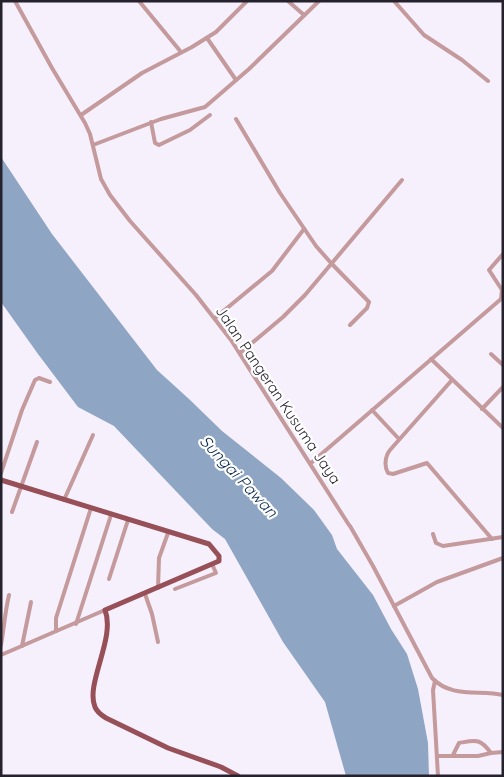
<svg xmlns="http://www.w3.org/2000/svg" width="504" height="777" viewBox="0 0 504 777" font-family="Quicksand,sans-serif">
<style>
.water{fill:#8fa5c4}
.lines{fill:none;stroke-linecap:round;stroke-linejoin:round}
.minor{stroke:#c49a9d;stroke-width:4}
.major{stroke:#975058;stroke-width:5}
.labels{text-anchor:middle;stroke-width:4.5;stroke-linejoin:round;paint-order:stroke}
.street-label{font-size:15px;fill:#26222d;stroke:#fff}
.water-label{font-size:16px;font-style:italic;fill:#0b2951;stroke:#fff}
</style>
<rect width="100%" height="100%" fill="#f5f0fc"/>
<path class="water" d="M1 157 52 234 157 370 189 399 222 431 281 478 314 510 332 535 337 549 373 595 391 629 407 654 418 689 428 743 429 776H346L325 702 283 642 225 539 212 529 114 426 78 407 38 354 1 302Z"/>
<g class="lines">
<g class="minor">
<path d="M15 1 52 68 85 123 90 134 101 179 110 195 130 221 196 295 231 340 349 525"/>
<path d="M139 1 181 52"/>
<path d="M288 1 304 15"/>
<path d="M394 1 424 35 462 60 488 81"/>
<path d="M207 38 236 80"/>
<path d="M81 115 142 73 192 47 216 32 247 1"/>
<path d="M236 119 280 193 316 246 331 263 369 302 367 308 350 325"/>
<path d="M151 122 155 143 159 145 190 130 210 115"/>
<path d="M93 145 161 119 205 107 249 69 319 1"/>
<path d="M215 318 272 271 304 229"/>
<path d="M240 353 283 317 305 295 402 180"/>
<path d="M491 354 503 365"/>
<path d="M431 359 503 428"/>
<path d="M452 380 390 450C385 456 384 467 388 473L393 474 427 463 492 539"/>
<path d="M482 409 503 387"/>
<path d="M372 410 399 439"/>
<path d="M311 463 501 299 502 290 489 270 503 254"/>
<path d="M1 473 22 410 35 380 39 378 50 382"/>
<path d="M64 500 93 435"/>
<path d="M12 512 37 442"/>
<path d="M350 526 373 566 432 678C451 698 478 690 503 695"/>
<path d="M433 534 436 543 443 546 503 537"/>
<path d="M109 579 128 520"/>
<path d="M158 588 159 558 168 533"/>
<path d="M175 589 216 573 212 564"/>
<path d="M145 594 152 614 158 642"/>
<path d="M394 606 437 582 503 558"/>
<path d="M76 624 111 515"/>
<path d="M56 631V618L91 508"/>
<path d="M1 645C4 628 5 612 9 595"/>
<path d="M22 646 31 602"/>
<path d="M1 655 105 610"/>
<path d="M435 681 433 690 438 776"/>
<path d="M453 755 459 743C476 740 480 738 491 753"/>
<path d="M438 756H478L491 753 503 752"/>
</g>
<path class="major" d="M1 480 209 544 219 556V561L105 610C116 638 85 684 95 707 97 712 101 715 106 718L168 748 221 767 238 776"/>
</g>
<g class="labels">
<g class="street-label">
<text transform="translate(278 395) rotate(56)" y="5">Jalan Pangeran Kusuma Jaya</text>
</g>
<g class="water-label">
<text transform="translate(239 476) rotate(47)" y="6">Sungai Pawan</text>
</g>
</g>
<rect width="504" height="777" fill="none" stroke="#26222d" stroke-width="5"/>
</svg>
